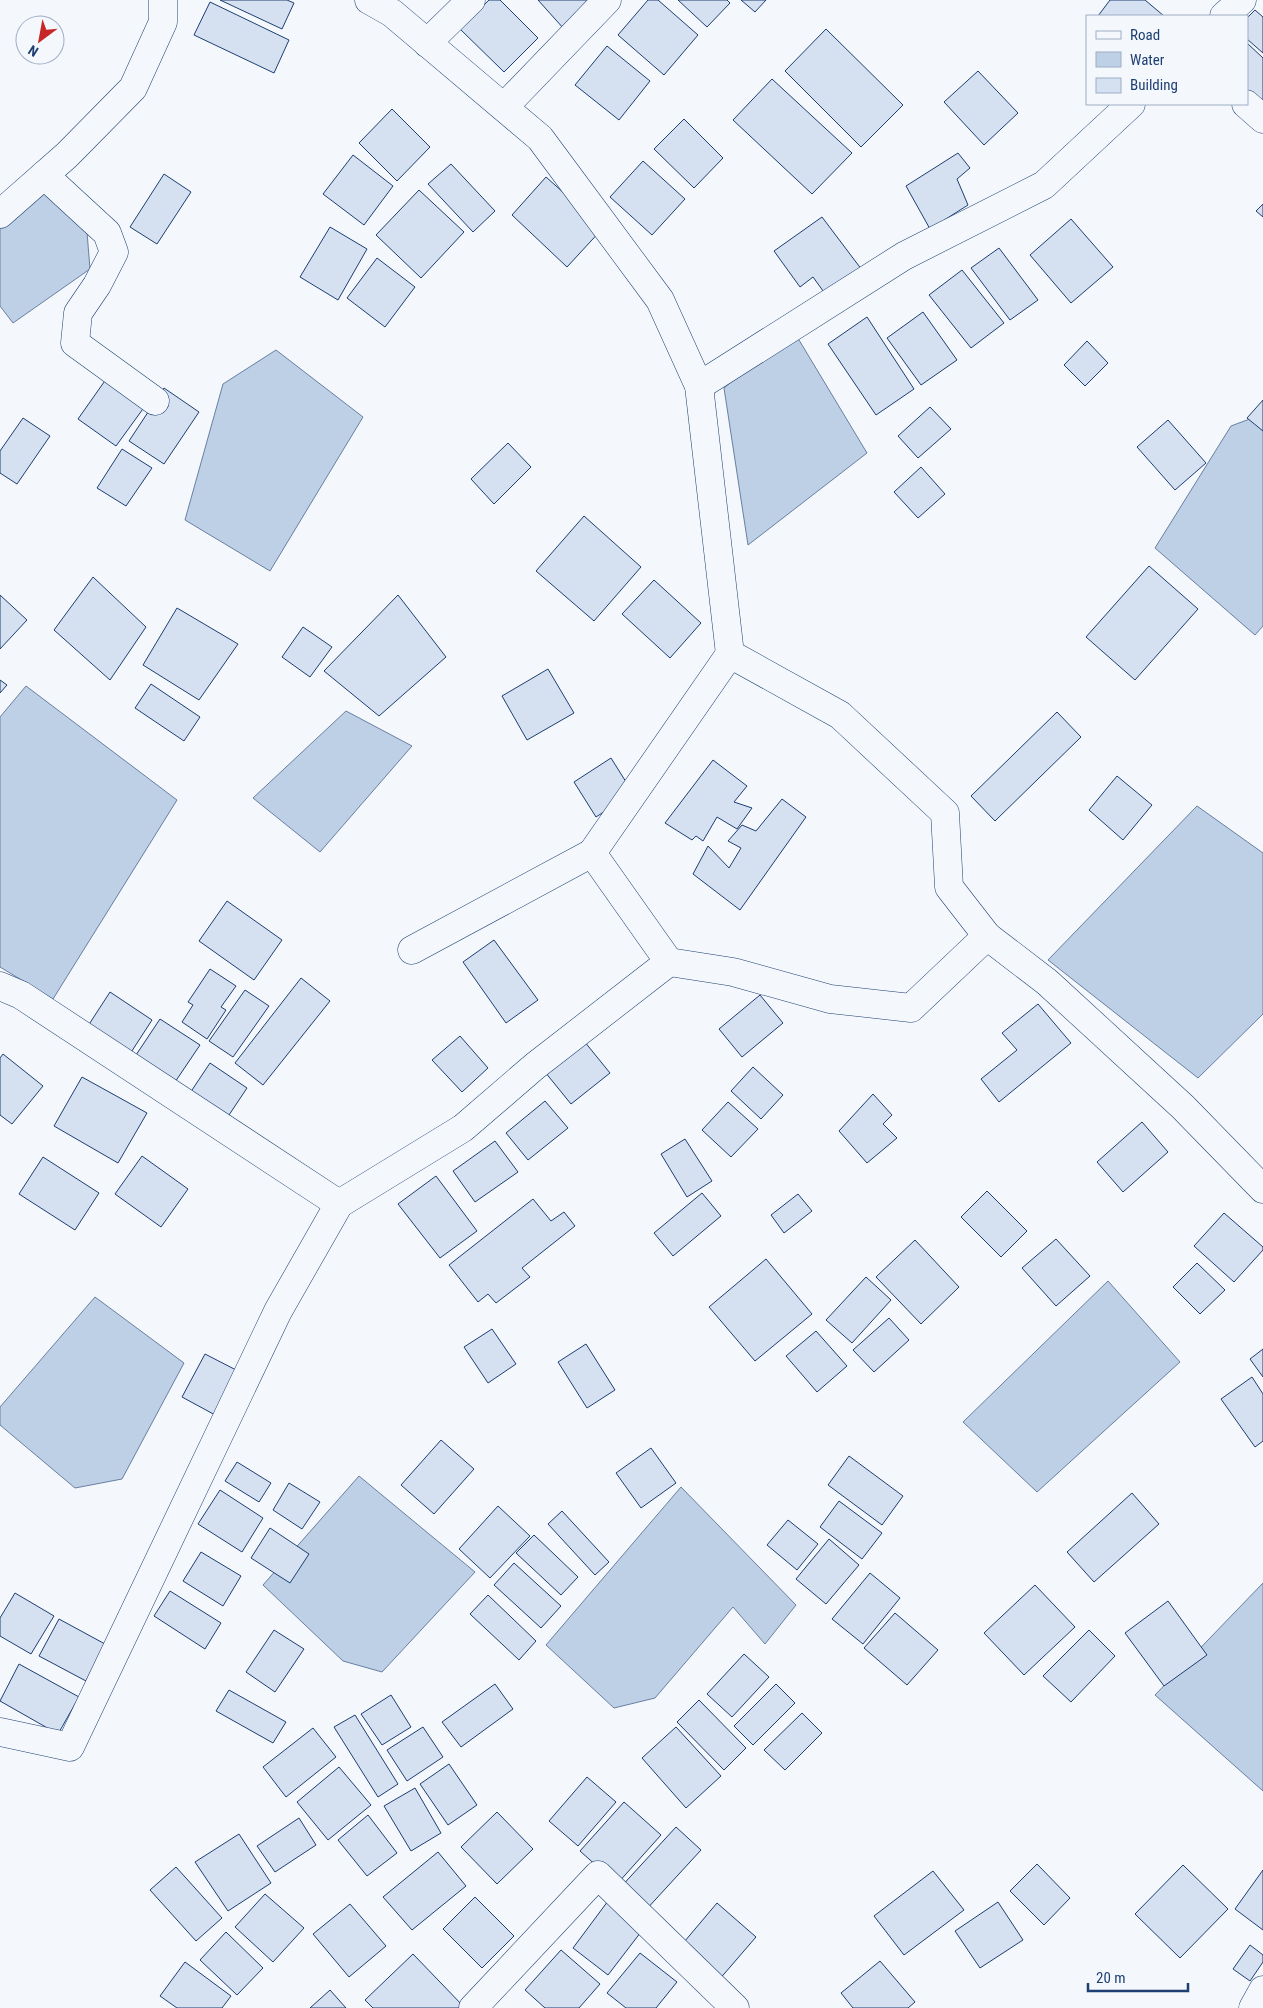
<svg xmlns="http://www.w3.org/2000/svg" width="1263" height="2008" viewBox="0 0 1263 2008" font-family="'Roboto Condensed',sans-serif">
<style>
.water{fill:#bed0e5;stroke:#687fa3}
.building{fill:#d5e0f0;stroke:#1d3f73}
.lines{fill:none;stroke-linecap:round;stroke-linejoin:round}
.minor-casing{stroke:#1d3f73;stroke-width:29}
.minor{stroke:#f4f7fb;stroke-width:28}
</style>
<rect width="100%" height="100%" fill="#f4f7fb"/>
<g class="water">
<path d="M42 183 87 232 90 269 13 323 0 306V222Z"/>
<path d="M793 330 867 453 748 545 724 388Z"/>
<path d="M276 350 363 417 270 571 185 520 223 384Z"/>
<path d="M1263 414V626L1255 635 1155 548 1231 426Z"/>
<path d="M26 686 177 800 53 999 0 967V717Z"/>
<path d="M346 711 412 746 320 852 253 798Z"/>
<path d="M1197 806 1263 853V1014L1198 1078 1048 960Z"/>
<path d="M1108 1281 1180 1362 1037 1492 963 1422Z"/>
<path d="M95 1297 184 1363 122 1479 75 1488 0 1425V1407Z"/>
<path d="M359 1476 475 1572 382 1672 343 1661 263 1585Z"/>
<path d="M681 1487 796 1605 765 1644 733 1607 655 1698 614 1708 546 1645Z"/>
<path d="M1263 1583V1791L1155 1695Z"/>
</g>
<g class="building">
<path d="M220 0H287L294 3 282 29Z"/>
<path d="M489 0H500L538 38 504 72 460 29Z"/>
<path d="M538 0H597L564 29Z"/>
<path d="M648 0H658L698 35 664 75 618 35Z"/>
<path d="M678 0H727L730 3 707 27Z"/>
<path d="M741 0H766L755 12Z"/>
<path d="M1110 0H1145L1164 16H1098Z"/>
<path d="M210 2 289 40 274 73 194 35Z"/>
<path d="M1255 10 1263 17V53L1247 39V18Z"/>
<path d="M826 29 903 105 861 147 785 71Z"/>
<path d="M1247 43 1263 58V107L1247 92Z"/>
<path d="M607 46 650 81 619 120 575 85Z"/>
<path d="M978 71 1018 113 984 145 944 102Z"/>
<path d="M772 79 852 153 812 194 733 120Z"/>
<path d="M392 109 430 147 397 181 359 143Z"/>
<path d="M684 119 723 158 694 188 654 149Z"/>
<path d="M958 153 970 168 957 179 968 205 930 229 906 186Z"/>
<path d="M353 155 393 186 364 225 323 194Z"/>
<path d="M643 161 685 199 652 235 610 197Z"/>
<path d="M451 164 495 211 473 232 428 184Z"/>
<path d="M164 174 191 192 157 244 130 227Z"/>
<path d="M546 177 603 228 567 267 512 215Z"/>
<path d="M419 190 464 232 421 278 376 235Z"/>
<path d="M1263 204V217L1256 211Z"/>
<path d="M822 217 862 270 826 295 813 277 800 287 774 251Z"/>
<path d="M1071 219 1113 267 1071 303 1030 255Z"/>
<path d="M330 227 367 249 338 300 300 277Z"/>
<path d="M999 248 1038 300 1010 320 971 268Z"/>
<path d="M377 258 415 287 385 327 347 298Z"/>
<path d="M962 270 1004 323 971 348 929 295Z"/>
<path d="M923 312 957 360 921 385 887 338Z"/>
<path d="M867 317 914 389 876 415 828 344Z"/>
<path d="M1087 341 1108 363 1085 386 1064 365Z"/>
<path d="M109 375 148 402 116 446 78 419Z"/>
<path d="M164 388 199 412 164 464 129 441Z"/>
<path d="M1263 400V431L1247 418Z"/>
<path d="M930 407 951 429 918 458 898 436Z"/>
<path d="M23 418 50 436 17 484 0 473V451Z"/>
<path d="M1168 420 1206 463 1175 490 1137 447Z"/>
<path d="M508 443 531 467 494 504 471 479Z"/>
<path d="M122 449 152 468 126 506 97 488Z"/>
<path d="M921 467 945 494 918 518 894 492Z"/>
<path d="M584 516 641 567 594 621 536 571Z"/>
<path d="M1149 566 1198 609 1135 680 1086 637Z"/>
<path d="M93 577 146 627 110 680 54 630Z"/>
<path d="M654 580 701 623 670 658 622 614Z"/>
<path d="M0 595 27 620 0 649Z"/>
<path d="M398 595 446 657 379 716 324 671Z"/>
<path d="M177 608 238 644 199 700 143 665Z"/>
<path d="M303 627 332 647 310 677 282 657Z"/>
<path d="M548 669 574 713 527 740 502 696Z"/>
<path d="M0 680 7 685 0 693Z"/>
<path d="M151 684 200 717 184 741 135 708Z"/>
<path d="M1057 712 1081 737 995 821 971 796Z"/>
<path d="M611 758 633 793 596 817 574 782Z"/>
<path d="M713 760 747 786 734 802 752 808 737 829 717 817 703 841 696 836 692 840 665 823Z"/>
<path d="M1117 776 1152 805 1123 840 1089 810Z"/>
<path d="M782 799 806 817 740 910 693 874 708 846 729 868 741 848 728 841 742 825 756 831Z"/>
<path d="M227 901 282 940 254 980 199 941Z"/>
<path d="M494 940 538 1000 506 1023 463 962Z"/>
<path d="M210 969 236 986 221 1007 226 1010 207 1039 182 1022 193 1005 188 1002Z"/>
<path d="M301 978 330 1001 263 1085 235 1063Z"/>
<path d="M245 990 269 1006 233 1057 209 1041Z"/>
<path d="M110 992 152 1020 128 1057 86 1029Z"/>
<path d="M760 995 783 1023 742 1057 719 1029Z"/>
<path d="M1038 1004 1071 1043 999 1102 981 1079 1017 1050 1002 1033Z"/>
<path d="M160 1019 200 1045 171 1088 132 1061Z"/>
<path d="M460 1036 488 1068 462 1092 432 1060Z"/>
<path d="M584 1041 610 1073 571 1104 545 1072Z"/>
<path d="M3 1054 43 1086 12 1124 0 1115V1058Z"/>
<path d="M210 1063 247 1088 223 1124 186 1099Z"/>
<path d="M753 1067 783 1095 761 1119 731 1091Z"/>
<path d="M82 1077 147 1113 118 1163 54 1126Z"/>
<path d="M873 1094 892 1115 883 1124 897 1138 867 1163 839 1131Z"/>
<path d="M545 1101 568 1128 528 1160 506 1133Z"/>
<path d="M728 1102 758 1129 731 1157 702 1130Z"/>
<path d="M1142 1122 1168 1152 1123 1192 1097 1162Z"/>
<path d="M685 1139 712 1181 687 1197 661 1154Z"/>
<path d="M495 1141 518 1172 475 1202 453 1171Z"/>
<path d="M142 1156 188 1189 161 1227 115 1194Z"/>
<path d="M43 1157 99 1193 75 1230 19 1194Z"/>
<path d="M436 1176 477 1231 440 1258 398 1204Z"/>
<path d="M987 1191 1027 1231 1001 1257 961 1217Z"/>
<path d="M702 1193 721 1216 673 1256 654 1233Z"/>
<path d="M798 1194 812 1211 784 1233 771 1215Z"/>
<path d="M533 1199 551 1221 564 1212 575 1226 522 1268 530 1277 496 1303 488 1294 478 1302 449 1265Z"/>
<path d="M1224 1213 1263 1247V1250L1234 1282 1194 1246Z"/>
<path d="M1056 1239 1090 1276 1056 1306 1022 1268Z"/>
<path d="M915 1240 959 1287 921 1324 876 1277Z"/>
<path d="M766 1259 812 1314 755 1361 709 1307Z"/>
<path d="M1197 1263 1225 1290 1200 1314 1173 1287Z"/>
<path d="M866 1277 891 1300 852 1343 826 1320Z"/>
<path d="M889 1318 909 1340 874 1372 853 1350Z"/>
<path d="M492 1329 516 1364 488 1383 464 1347Z"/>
<path d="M816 1331 847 1366 817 1392 786 1356Z"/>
<path d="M586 1344 615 1390 587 1408 558 1362Z"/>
<path d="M1263 1349V1377L1250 1359Z"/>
<path d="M205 1354 240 1372 217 1416 182 1397Z"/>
<path d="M1252 1377 1263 1394V1441L1255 1447 1221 1399Z"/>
<path d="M441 1440 474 1469 434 1514 401 1485Z"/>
<path d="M651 1448 676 1483 641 1508 616 1473Z"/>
<path d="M849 1456 903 1496 882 1525 828 1485Z"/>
<path d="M237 1462 271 1483 259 1502 225 1481Z"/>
<path d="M289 1483 320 1502 302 1529 273 1510Z"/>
<path d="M220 1490 263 1518 242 1552 198 1524Z"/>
<path d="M1132 1493 1159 1524 1094 1582 1067 1552Z"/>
<path d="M839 1501 882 1533 862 1559 820 1527Z"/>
<path d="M498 1506 530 1536 490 1578 459 1549Z"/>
<path d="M562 1511 609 1562 595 1575 548 1524Z"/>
<path d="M788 1520 818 1544 797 1570 767 1545Z"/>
<path d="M270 1528 309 1554 290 1583 251 1558Z"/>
<path d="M534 1535 578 1577 561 1595 516 1553Z"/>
<path d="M829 1539 859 1565 826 1604 796 1579Z"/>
<path d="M201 1552 241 1576 223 1606 183 1581Z"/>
<path d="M514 1563 561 1606 541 1628 494 1585Z"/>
<path d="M870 1573 900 1598 863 1644 832 1619Z"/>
<path d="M1035 1585 1075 1627 1024 1675 984 1633Z"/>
<path d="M170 1591 221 1623 205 1649 154 1616Z"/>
<path d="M15 1593 54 1616 31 1654 0 1636V1618Z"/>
<path d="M488 1595 536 1641 519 1660 470 1614Z"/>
<path d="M1168 1601 1207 1655 1164 1686 1125 1633Z"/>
<path d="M895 1613 938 1650 907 1685 864 1648Z"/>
<path d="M59 1619 105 1644 86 1681 39 1656Z"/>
<path d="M274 1630 304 1649 275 1692 246 1672Z"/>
<path d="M1089 1630 1115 1656 1071 1702 1043 1676Z"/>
<path d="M744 1654 769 1677 732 1717 707 1694Z"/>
<path d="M19 1664 79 1697 58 1734 0 1701Z"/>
<path d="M495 1684 513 1709 461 1747 442 1722Z"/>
<path d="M776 1684 795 1703 753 1745 734 1726Z"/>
<path d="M229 1690 286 1722 273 1743 216 1711Z"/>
<path d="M391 1695 411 1727 382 1745 361 1714Z"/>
<path d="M699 1700 746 1748 724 1770 677 1722Z"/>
<path d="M802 1713 822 1733 785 1770 764 1750Z"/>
<path d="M355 1715 398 1784 378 1797 334 1727Z"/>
<path d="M423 1727 443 1757 407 1781 387 1750Z"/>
<path d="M676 1727 721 1776 686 1808 642 1758Z"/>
<path d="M313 1728 336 1757 286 1797 263 1767Z"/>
<path d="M449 1764 477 1805 448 1825 420 1784Z"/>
<path d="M339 1767 371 1805 328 1840 297 1802Z"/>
<path d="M587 1777 616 1802 578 1846 549 1821Z"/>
<path d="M415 1788 441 1833 411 1851 384 1806Z"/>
<path d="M624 1802 661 1835 617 1884 580 1851Z"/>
<path d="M497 1812 533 1849 497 1884 461 1847Z"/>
<path d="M368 1815 397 1853 367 1876 338 1840Z"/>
<path d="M299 1818 316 1845 275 1872 257 1846Z"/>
<path d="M676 1827 701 1850 644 1912 619 1889Z"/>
<path d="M239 1834 271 1883 228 1911 195 1862Z"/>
<path d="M438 1852 466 1886 412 1930 383 1897Z"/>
<path d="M1037 1864 1070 1898 1044 1925 1010 1891Z"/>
<path d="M1183 1865 1228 1909 1180 1958 1135 1914Z"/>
<path d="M176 1867 222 1918 196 1941 150 1890Z"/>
<path d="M1263 1870V1930L1235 1909Z"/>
<path d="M933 1871 964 1910 904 1955 874 1916Z"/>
<path d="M265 1894 304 1928 273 1962 235 1927Z"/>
<path d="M475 1897 514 1936 482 1968 443 1929Z"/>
<path d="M608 1901 644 1928 608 1975 573 1948Z"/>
<path d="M998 1902 1023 1940 980 1968 955 1931Z"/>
<path d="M717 1903 756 1937 718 1981 679 1948Z"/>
<path d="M350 1904 386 1946 349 1977 313 1934Z"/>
<path d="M226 1932 263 1968 237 1995 200 1960Z"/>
<path d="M1250 1945 1263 1955V1962L1250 1981 1233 1969Z"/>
<path d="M561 1950 600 1984 579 2008H545L525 1990Z"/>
<path d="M640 1953 677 1982 656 2008H626L607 1993Z"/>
<path d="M413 1954 465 2008H373L365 2000Z"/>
<path d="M880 1961 915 2002 908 2008H853L841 1993Z"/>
<path d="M185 1962 231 1996 222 2008H177L160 1996Z"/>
<path d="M330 1990 346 2008H310Z"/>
</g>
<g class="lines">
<g class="minor-casing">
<g id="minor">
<path d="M369 0 392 13 540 138 660 300 699 386 730 654 840 715 945 813 949 887 987 936 1047 982 1183 1107 1263 1189"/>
<path d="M1224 16 1242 0"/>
<path d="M427 43 471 0"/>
<path d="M1246 104 1263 119"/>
<path d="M504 107 607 0"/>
<path d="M44 175 107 233 114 252 97 285 78 313 75 343 155 401"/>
<path d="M0 214 67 155 133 88 163 22V0"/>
<path d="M699 386 904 256 1044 185 1131 104"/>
<path d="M730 654 592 853 669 962 733 972 830 999 911 1008 987 936"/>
<path d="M412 950 592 853"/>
<path d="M0 986 21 995 339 1204"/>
<path d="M0 1732 70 1747 278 1311 339 1204 463 1128 535 1066 669 962"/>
<path d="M473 2008 598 1875 735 2008"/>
<path d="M1253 2008 1263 1990"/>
</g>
</g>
<use href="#minor" class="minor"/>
</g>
<rect x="1086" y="15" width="162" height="90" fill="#f4f7fb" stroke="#9eadc5"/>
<rect x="1096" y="31" width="25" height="8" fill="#f4f7fb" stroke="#9eadc5"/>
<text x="1130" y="40" font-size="15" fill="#1d3f73">Road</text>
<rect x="1096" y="52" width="25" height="15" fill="#bed0e5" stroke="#9eadc5"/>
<text x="1130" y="65" font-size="15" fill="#1d3f73">Water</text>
<rect x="1096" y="78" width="25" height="15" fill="#d5e0f0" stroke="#9eadc5"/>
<text x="1130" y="90" font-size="15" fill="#1d3f73">Building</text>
<g transform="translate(40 40) rotate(212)"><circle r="24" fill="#f4f7fb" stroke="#9eadc5"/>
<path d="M0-4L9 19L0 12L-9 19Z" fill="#c62828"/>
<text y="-8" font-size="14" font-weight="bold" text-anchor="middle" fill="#1d3f73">N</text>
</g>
<path d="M1088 1983v8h100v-8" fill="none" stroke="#1d3f73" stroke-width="2.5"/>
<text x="1096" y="1983" font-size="15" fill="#1d3f73" stroke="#f4f7fb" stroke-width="4" paint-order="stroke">20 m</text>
</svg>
